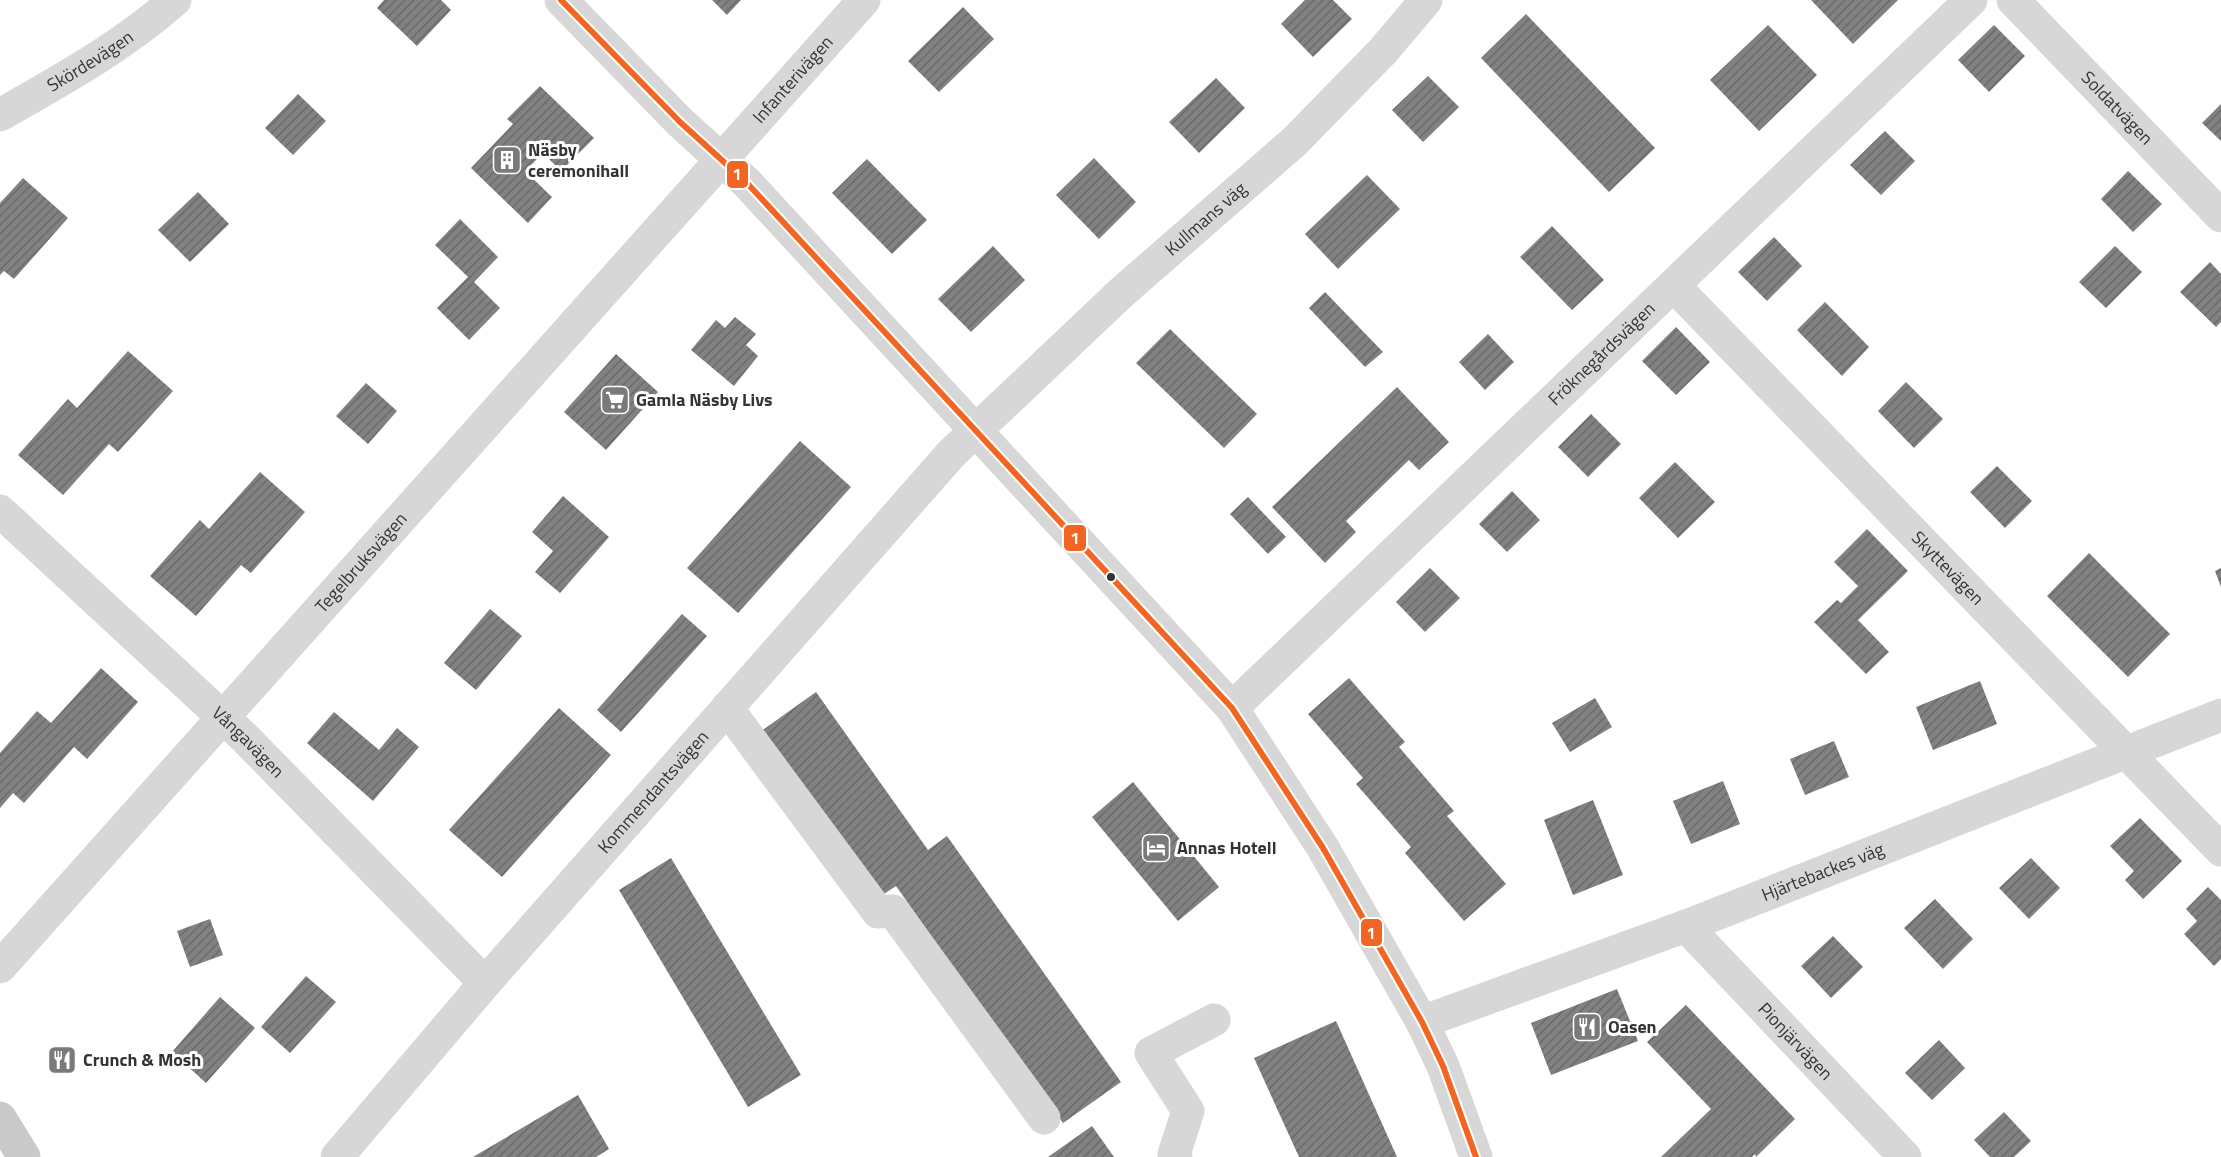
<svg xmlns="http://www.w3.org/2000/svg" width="2221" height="1157" viewBox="0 0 2221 1157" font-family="'Titillium Web',sans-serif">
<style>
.building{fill:url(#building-hatch)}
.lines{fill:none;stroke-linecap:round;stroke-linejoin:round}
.minor{stroke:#d7d7d7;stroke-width:33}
.major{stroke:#cacaca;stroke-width:33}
.bus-1-casing{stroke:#fff;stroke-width:10}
.bus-1{stroke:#f26522;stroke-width:6}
.bus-dot{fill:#333;stroke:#fff;stroke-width:2}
.labels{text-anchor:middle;stroke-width:6;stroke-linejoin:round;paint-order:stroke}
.street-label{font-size:18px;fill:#333;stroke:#fff}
.poi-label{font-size:18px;font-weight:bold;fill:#333;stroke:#fff;text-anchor:start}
.line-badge{stroke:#fff;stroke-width:2}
.badge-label{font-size:16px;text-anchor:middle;font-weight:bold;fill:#fff}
</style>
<defs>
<pattern id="building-hatch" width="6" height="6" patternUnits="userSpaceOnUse" patternTransform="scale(1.5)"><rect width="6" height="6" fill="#818181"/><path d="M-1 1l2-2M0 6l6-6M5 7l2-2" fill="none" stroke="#6a6a6a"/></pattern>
</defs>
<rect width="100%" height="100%" fill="#fff"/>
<g class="building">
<path d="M384 0H441L451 10 417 46 377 8Z"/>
<path d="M712 0H741L727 15Z"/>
<path d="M1305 0H1333L1352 19 1313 57 1281 24Z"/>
<path d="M1811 0H1898L1853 44Z"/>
<path d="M963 7 994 39 939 92 908 61Z"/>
<path d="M1526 14 1655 148 1609 192 1481 58Z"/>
<path d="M1768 25 1817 75 1759 131 1710 80Z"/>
<path d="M1994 25 2025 56 1989 92 1958 60Z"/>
<path d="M1428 76 1459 107 1423 142 1392 110Z"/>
<path d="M1216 78 1245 108 1199 153 1169 122Z"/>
<path d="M540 86 594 138 561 171 543 153 525 171 552 197 528 223 471 168 513 124 507 119Z"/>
<path d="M298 94 326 121 293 155 265 128Z"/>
<path d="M2221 104V141L2202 123Z"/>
<path d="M1885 131 1915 161 1881 195 1850 165Z"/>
<path d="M1094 158 1136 202 1099 239 1056 195Z"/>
<path d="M867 159 927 220 892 254 832 193Z"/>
<path d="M2128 171 2162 204 2133 232 2101 199Z"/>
<path d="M1367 175 1400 209 1338 269 1305 234Z"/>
<path d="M23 178 68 218 14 279 4 271 0 275V203Z"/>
<path d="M198 192 229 224 190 262 158 230Z"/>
<path d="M460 219 498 257 474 282 500 308 469 340 437 308 468 277 435 245Z"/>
<path d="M1552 226 1604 280 1572 310 1520 257Z"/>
<path d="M1774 237 1802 266 1767 301 1738 272Z"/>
<path d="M993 246 1025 280 971 332 938 299Z"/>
<path d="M2115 246 2142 272 2106 308 2079 282Z"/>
<path d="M2210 262 2221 274V322L2216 327 2180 292Z"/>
<path d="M1325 292 1383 352 1365 367 1309 308Z"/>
<path d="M1825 302 1869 347 1842 376 1797 330Z"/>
<path d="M735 317 756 334 746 345 758 356 734 386 691 350 716 320 725 328Z"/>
<path d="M1676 327 1710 362 1676 395 1642 361Z"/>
<path d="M1170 329 1257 414 1224 448 1136 363Z"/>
<path d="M1488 334 1514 362 1485 390 1459 362Z"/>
<path d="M128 351 173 391 118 452 109 444 63 495 18 455 68 399 77 408Z"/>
<path d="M616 354 658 392 606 450 564 412Z"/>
<path d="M1906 382 1943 419 1914 448 1878 411Z"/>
<path d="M366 383 397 411 368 444 336 416Z"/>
<path d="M1397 387 1449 442 1419 470 1409 460 1346 521 1356 532 1325 563 1272 507Z"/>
<path d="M1591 414 1621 444 1588 477 1558 447Z"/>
<path d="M800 441 851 487 738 613 687 568Z"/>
<path d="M1675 462 1715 502 1678 538 1639 498Z"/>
<path d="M1997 466 2032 501 2005 528 1970 492Z"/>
<path d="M260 472 305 512 251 573 241 565 196 616 150 576 200 520 209 529Z"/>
<path d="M1512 491 1540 520 1507 552 1479 524Z"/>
<path d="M563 496 609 537 560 593 535 572 553 551 532 532Z"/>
<path d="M1248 497 1286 537 1268 554 1230 514Z"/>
<path d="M1867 529 1908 571 1858 620 1889 652 1866 674 1814 622 1837 600 1841 603 1858 586 1834 562Z"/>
<path d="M2089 553 2170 634 2128 677 2047 596Z"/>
<path d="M1430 568 1460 598 1425 632 1396 602Z"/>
<path d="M2221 568V587L2215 571Z"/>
<path d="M490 609 522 636 476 690 444 663Z"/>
<path d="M682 614 707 636 621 732 597 710Z"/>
<path d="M101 668 138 702 87 759 74 747 24 803 13 793 0 808V753L37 711 51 723Z"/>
<path d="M1349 678 1405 742 1399 747 1454 811 1447 816 1506 884 1464 921 1405 853 1411 847 1356 784 1363 778 1308 714Z"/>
<path d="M1980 681 1997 724 1933 750 1916 707Z"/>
<path d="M816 692 928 850 947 836 1121 1082 1063 1123 896 886 878 898 760 732Z"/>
<path d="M1595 698 1612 727 1570 752 1552 723Z"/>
<path d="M559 708 611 755 502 877 449 830Z"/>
<path d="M334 712 379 750 397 728 419 747 373 801 307 743Z"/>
<path d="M1834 741 1849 777 1805 795 1790 759Z"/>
<path d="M1723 781 1740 824 1691 844 1673 801Z"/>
<path d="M1133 782 1219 887 1178 921 1092 817Z"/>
<path d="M1593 800 1623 875 1573 895 1544 820Z"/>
<path d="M2140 818 2182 861 2143 899 2125 880 2134 871 2110 846Z"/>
<path d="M671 858 801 1075 748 1107 619 890Z"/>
<path d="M2031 858 2060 888 2029 919 1999 888Z"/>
<path d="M2208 887 2221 900V959L2214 966 2184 934 2197 921 2186 909Z"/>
<path d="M1935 899 1973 939 1943 969 1904 928Z"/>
<path d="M210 919 223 955 190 967 177 931Z"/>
<path d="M1833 936 1863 967 1831 998 1801 966Z"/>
<path d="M306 976 336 1002 290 1053 261 1027Z"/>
<path d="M1617 989 1638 1041 1551 1075 1531 1023Z"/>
<path d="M220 997 255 1028 206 1083 172 1052Z"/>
<path d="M1686 1005 1795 1119 1756 1157 1755 1154 1752 1157H1661L1711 1109 1647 1042Z"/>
<path d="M1336 1021 1397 1157H1299L1254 1058Z"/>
<path d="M1939 1040 1965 1068 1932 1100 1905 1073Z"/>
<path d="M578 1095 609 1149 596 1157H473Z"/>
<path d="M2004 1112 2031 1141 2014 1157H1990L1974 1140Z"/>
<path d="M1092 1126 1114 1157H1048Z"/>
</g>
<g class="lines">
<g class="minor">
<path d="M561 0 680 122 747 183 1232 708 1323 848 1422 1022 1443 1066 1476 1157"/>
<path id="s1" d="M2013 0 2221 216"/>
<path id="s2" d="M0 115C61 80 122 47 175 0"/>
<path id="s3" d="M1674 286 2221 850"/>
<path id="s4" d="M0 511 244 737 485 983"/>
<path d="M727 708 878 912 893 911 1044 1118"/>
<path id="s5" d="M1232 708 1971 0"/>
<path id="s6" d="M1686 926 1905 1157"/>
<path id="s7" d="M0 967 864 0"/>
<path id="s8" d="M1422 1022 1686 926 2221 715"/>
<path id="s9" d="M337 1157 485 983 952 453 1121 293 1294 142 1383 51 1426 0"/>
<path d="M1176 1157 1174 1154 1188 1111 1151 1053 1214 1020"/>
</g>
<path class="major" d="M0 1118 24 1157"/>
<g class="bus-1-casing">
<path id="bus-1" d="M561 0 680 122 747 183 1232 708 1323 848 1422 1022 1443 1066 1476 1157"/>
</g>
<use href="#bus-1" class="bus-1"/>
</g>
<defs>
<g id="building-square" transform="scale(1.5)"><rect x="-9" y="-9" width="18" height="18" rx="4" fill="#7a7a7a" stroke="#fff"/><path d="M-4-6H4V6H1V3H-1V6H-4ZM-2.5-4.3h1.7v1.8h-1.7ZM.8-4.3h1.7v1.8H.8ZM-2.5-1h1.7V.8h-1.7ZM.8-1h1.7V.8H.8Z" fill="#fff"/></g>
<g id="supermarket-square" transform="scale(1.5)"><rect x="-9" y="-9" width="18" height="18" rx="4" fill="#7a7a7a" stroke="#fff"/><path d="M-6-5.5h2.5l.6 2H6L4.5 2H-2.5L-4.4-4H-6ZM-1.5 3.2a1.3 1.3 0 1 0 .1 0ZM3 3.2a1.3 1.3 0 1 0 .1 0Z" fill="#fff"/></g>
<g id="hotel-square" transform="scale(1.5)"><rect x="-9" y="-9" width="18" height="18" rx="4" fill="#7a7a7a" stroke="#fff"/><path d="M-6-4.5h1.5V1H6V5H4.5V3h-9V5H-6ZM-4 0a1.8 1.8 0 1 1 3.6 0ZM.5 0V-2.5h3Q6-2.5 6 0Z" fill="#fff"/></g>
<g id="restaurant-square" transform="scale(1.5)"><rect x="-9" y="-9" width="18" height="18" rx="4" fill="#7a7a7a" stroke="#fff"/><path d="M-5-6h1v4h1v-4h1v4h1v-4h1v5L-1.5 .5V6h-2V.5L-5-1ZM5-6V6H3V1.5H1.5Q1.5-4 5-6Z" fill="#fff"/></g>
</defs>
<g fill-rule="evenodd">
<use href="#building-square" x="507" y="160"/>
<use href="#supermarket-square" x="615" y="400"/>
<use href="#hotel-square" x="1156" y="848"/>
<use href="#restaurant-square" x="1587" y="1027"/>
<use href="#restaurant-square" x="62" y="1060"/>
</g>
<circle class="bus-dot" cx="1111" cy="577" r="5"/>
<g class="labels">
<g class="street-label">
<text dy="6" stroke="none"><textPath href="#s2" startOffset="105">Skördevägen</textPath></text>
<text dy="6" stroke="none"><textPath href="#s7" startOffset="1190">Infanterivägen</textPath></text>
<text dy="6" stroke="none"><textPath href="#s1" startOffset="150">Soldatvägen</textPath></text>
<text dy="6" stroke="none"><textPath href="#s9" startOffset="1280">Kullmans väg</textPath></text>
<text dy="6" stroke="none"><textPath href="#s5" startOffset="512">Fröknegårdsvägen</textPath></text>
<text dy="6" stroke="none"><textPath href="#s7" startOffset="542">Tegelbruksvägen</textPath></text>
<text dy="6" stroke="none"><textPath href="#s3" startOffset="393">Skyttevägen</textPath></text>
<text dy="6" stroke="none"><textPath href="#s4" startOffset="339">Vångavägen</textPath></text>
<text dy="6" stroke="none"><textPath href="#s9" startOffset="483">Kommendantsvägen</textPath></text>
<text dy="6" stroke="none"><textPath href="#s8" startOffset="428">Hjärtebackes väg</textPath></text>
<text dy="6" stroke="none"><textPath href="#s6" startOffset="159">Pionjärvägen</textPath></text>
</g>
<g class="poi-label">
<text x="528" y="156">Näsby<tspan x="528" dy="21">ceremonihall</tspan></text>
<text x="636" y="406">Gamla Näsby Livs</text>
<text x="1177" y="854">Annas Hotell</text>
<text x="1608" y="1033">Oasen</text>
<text x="83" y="1066">Crunch &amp; Mosh</text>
</g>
</g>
<g class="line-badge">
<rect x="726" y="160" width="23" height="29" rx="6" fill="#f26522"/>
<rect x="1063" y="524" width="24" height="28" rx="6" fill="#f26522"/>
<rect x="1360" y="918" width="23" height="29" rx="6" fill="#f26522"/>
</g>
<g class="badge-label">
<text x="737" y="180">1</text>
<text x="1075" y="544">1</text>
<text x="1371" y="939">1</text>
</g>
</svg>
